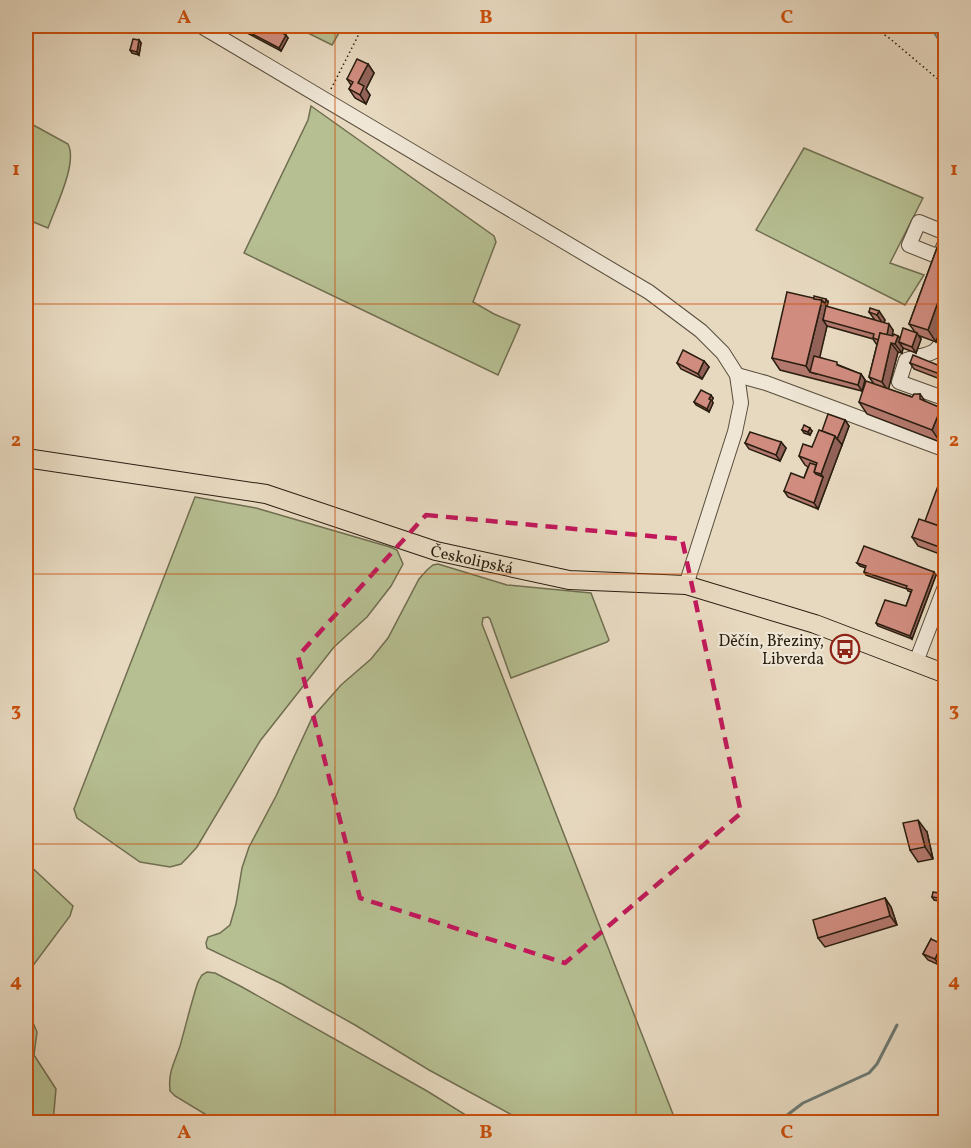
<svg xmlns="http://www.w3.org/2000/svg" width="971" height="1148" viewBox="0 0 971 1148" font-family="Vollkorn,serif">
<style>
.green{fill:#b6bf92;stroke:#706e50;stroke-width:1.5}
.water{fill:#98b9b9;stroke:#6c7b75;stroke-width:1.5}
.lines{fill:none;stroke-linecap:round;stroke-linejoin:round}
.stream{stroke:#6c7b75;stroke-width:3}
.minor-casing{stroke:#584d3b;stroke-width:16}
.major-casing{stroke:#291e0f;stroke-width:20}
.path{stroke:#291e0f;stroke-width:1.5;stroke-dasharray:1.5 3;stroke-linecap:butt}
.minor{stroke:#efe6d6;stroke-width:14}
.major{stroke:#e7d9c0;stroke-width:18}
.wall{fill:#b3786d;stroke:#291e0f;stroke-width:1.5}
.shaded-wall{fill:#926259;stroke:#291e0f;stroke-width:1.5}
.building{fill:#d08c7f;stroke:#291e0f;stroke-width:1.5}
.marked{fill:none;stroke:#c2185b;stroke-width:4.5;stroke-dasharray:12 8;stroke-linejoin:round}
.grid{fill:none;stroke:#cb500c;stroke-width:1.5;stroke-opacity:0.55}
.labels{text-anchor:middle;stroke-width:4.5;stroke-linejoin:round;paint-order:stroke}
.street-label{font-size:16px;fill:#291e0f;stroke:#efe6d6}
.poi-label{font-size:16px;fill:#291e0f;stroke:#efe6d6;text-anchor:end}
.neatline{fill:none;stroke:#cb500c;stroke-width:2}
.grid-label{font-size:20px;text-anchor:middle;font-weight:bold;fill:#cb500c}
</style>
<rect width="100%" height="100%" fill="#e7d9c0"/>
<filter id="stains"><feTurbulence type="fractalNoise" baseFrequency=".00333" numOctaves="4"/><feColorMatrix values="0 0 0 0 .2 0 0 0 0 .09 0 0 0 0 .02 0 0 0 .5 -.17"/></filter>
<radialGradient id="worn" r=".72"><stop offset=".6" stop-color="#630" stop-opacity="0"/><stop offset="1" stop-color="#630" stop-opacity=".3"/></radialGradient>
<g class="green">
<path d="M294 26H343L332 45Z"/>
<path d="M311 106 494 236 496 242 473 302 494 314 520 325 498 375 244 253 308 120Z"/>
<path d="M26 121 68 144C78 163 55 208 48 228L26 219Z"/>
<path d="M804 148 923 198 890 263 924 275 905 305 756 230Z"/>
<path d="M195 497 256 508 390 547 397 550 403 564 391 586 367 617 334 647 260 741 197 847 188 857 181 864 170 867 140 862 77 818 74 809Z"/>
<path d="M438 564 507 585 591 593 609 640 607 642 511 678 490 619 488 617 483 618 482 624 676 1122H525L429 1070 355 1025 282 984 207 948 206 943 208 937 220 933 230 925 236 904 242 868 249 847 276 796 312 718 341 685 371 659 388 638 419 579 427 570 433 565Z"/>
<path d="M26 862 73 906 70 916 26 975Z"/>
<path d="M207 972 215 973 242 987 427 1091 477 1122H218L175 1096 170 1091C168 1072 174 1064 180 1046 186 1025 191 1003 198 982L202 975Z"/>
<path d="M26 1006 37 1032 34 1055 56 1089 53 1122H26Z"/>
</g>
<path class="water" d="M921 26H945V50L934 33Z"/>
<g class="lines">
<path class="stream" d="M778 1122 803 1103 869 1073 877 1064 897 1025"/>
<g class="minor-casing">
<g id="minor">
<path d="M201 26 649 292 701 331 723 353 737 375 741 403 735 432 686 585"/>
<path d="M946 233 919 222 909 245 939 257 946 241"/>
<path d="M946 332C936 358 931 352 906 360L899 382 946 399"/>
<path d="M737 375 766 383 946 450"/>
<path d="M916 662 946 584"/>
</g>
</g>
<g class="major-casing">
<g id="major">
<path id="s1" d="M26 458 266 494 436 551 569 580 686 585 815 624 946 674"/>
</g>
</g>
<g class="path">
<path d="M869 26 888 37 946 86"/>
<path d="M331 89 363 26"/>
</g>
<use href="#minor" class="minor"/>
<use href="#major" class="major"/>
</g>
<g class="wall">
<path d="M234 26H269L288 38 281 51Z"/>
<path d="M139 40 141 43 139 55 132 53 130 50Z"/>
<path d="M368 64 374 73 366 89 370 95 366 104 355 98 349 89 351 85 347 79Z"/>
<path d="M941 237 936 342 920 336 921 339 916 353 903 348 902 353 898 352 888 389 912 397 920 394 925 401 940 442 867 414 859 402 874 384 869 377 877 345 873 339 827 326 819 357 861 374 865 380 862 391 780 370 772 358 828 302 827 307 875 320 869 312 879 311 885 320 884 323 893 330 892 336H898L900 338 915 332 909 324Z"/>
<path d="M704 361 709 367 702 379 681 369 677 363Z"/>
<path d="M910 363 945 368V381L914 369Z"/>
<path d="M713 398 712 401 713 403 709 412 696 405 694 402Z"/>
<path d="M845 420 849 426 818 509 788 497 784 491 804 478 808 467 805 465 799 456 812 447 822 431Z"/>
<path d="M802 430 812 431 810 435 804 433Z"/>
<path d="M781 442 786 448 780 461 749 449 745 443Z"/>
<path d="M944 528H945V556L918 546 912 537Z"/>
<path d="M857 563 936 575 912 639 878 626 876 623 906 606 911 592 908 591 907 589 866 575 864 572 866 568 860 566Z"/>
<path d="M927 832 933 859 918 862 910 850Z"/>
<path d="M945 894V902L934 900 932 897Z"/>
<path d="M885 898 891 907 897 925 825 947 818 938Z"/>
<path d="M931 939 939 965 928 960 923 954Z"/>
</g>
<g class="shaded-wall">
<path d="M286 35 288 38 281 51 279 48Z"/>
<path d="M139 40 141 43 139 55 137 52Z"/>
<path d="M368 64 374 73 366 89 370 95 366 104 360 95 358 83Z"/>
<path d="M945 282V316L936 342 928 330Z"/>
<path d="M826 299 828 302 823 320 827 326 816 374 810 372 806 366 822 300Z"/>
<path d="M879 311 885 320 883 324 877 315Z"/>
<path d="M889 324 893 330 891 344 886 338Z"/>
<path d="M917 333 921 339 916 353 912 347Z"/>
<path d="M898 336 904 344 899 342 903 348 902 353 895 344Z"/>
<path d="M891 343 898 352 888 391 882 382Z"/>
<path d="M704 361 709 367 702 379 698 374Z"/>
<path d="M861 374 865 380 862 391 858 385Z"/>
<path d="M711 395 713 398 712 401 713 403 709 412 707 409 709 399Z"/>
<path d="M941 408 945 414V429L940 442 932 430Z"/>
<path d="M845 420 849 426 842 445 837 439Z"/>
<path d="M810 428 812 431 810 435 808 432Z"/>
<path d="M835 436 842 445 818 509 814 503 823 477 821 474Z"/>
<path d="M781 442 786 448 780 461 776 455Z"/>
<path d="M945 516V525L942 534 940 531Z"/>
<path d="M945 540V554L942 548Z"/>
<path d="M934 572 936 575 912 639 910 636Z"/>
<path d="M918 820 927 832 933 859 925 847Z"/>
<path d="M885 898 891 907 897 925 890 916Z"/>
<path d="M942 944 945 949V952L939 965 935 959Z"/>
</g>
<g class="building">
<path d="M237 26H269L286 35 279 48Z"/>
<path d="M133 39 139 40 137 52 130 50Z"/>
<path d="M357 59 368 64 358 83 364 86 360 95 349 89 353 82 347 79Z"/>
<path d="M941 237 945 239V282L928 330 909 324Z"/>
<path d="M787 292 822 300 806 366 772 358Z"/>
<path d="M814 296 826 299 825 304 822 300 814 299Z"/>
<path d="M826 306 889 324 887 335 880 333 879 340 873 338 874 334 823 320Z"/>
<path d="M870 308 879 311 877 315 869 312Z"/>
<path d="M903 328 917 333 912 347 899 342Z"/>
<path d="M880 333 893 336 894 334 898 336 895 344 891 343 882 382 869 377Z"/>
<path d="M683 350 704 361 698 374 677 363Z"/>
<path d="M913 355 945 368V376L910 363Z"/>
<path d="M814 356 837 362V365L861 374 858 385 810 372Z"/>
<path d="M866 381 912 397 914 394H920V399L941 408 932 430 859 402Z"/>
<path d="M701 390 711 395 709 399 711 400 707 409 694 402Z"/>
<path d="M828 414 845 420 837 439 835 436 822 431Z"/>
<path d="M804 425 810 428 808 432 802 430Z"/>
<path d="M819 430 835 436 821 474 814 472 817 463 799 456 803 444 812 447Z"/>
<path d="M750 432 781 442 776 455 745 443Z"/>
<path d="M810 463 816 465 814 472 816 474 823 477 814 503 784 491 791 473 804 478Z"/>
<path d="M945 467V516L942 527 925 521Z"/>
<path d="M919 519 945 528V540L942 548 912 537Z"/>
<path d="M864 546 934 572 910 636 876 623 885 600 906 606 912 590 906 588 907 586 864 572 866 566 857 563Z"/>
<path d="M918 820 925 847 910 850 903 823Z"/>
<path d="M945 862V871L943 863Z"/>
<path d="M933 892 945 894V899L932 897Z"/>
<path d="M885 898 890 916 818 938 813 920Z"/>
<path d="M931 939 942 944 935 959 923 954Z"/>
</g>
<path class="marked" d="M426 515 682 539 741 813 565 963 360 898 298 656Z"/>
<path class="grid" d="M335 26V1122M636 26V1122M26 304H946M26 574H946M26 844H946"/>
<defs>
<g id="bus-ring" transform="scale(1.5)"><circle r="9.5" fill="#efe6d6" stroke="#8f2418" stroke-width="1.5"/><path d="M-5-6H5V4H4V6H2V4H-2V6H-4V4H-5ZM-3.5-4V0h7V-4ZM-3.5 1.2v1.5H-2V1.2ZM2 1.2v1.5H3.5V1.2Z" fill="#8f2418"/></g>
</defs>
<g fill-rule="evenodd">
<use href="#bus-ring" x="845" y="649"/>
</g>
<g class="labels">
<g class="street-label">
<text dy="6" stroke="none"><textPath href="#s1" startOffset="459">Českolipská</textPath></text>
</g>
<g class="poi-label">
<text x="824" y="646">Děčín, Březiny,<tspan x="824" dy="18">Libverda</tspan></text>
</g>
</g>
<rect width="971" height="1148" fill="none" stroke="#e7d9c0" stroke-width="66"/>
<rect x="33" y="33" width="905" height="1082" class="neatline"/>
<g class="grid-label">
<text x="184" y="23">A</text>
<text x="486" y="23">B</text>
<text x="787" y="23">C</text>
<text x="16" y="175">1</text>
<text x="954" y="175">1</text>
<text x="16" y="446">2</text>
<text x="954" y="446">2</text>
<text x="16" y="716">3</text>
<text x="954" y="716">3</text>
<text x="16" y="987">4</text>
<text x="954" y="987">4</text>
<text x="184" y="1138">A</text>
<text x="486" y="1138">B</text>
<text x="787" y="1138">C</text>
</g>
<rect width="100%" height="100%" filter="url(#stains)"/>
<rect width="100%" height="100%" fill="url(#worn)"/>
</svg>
